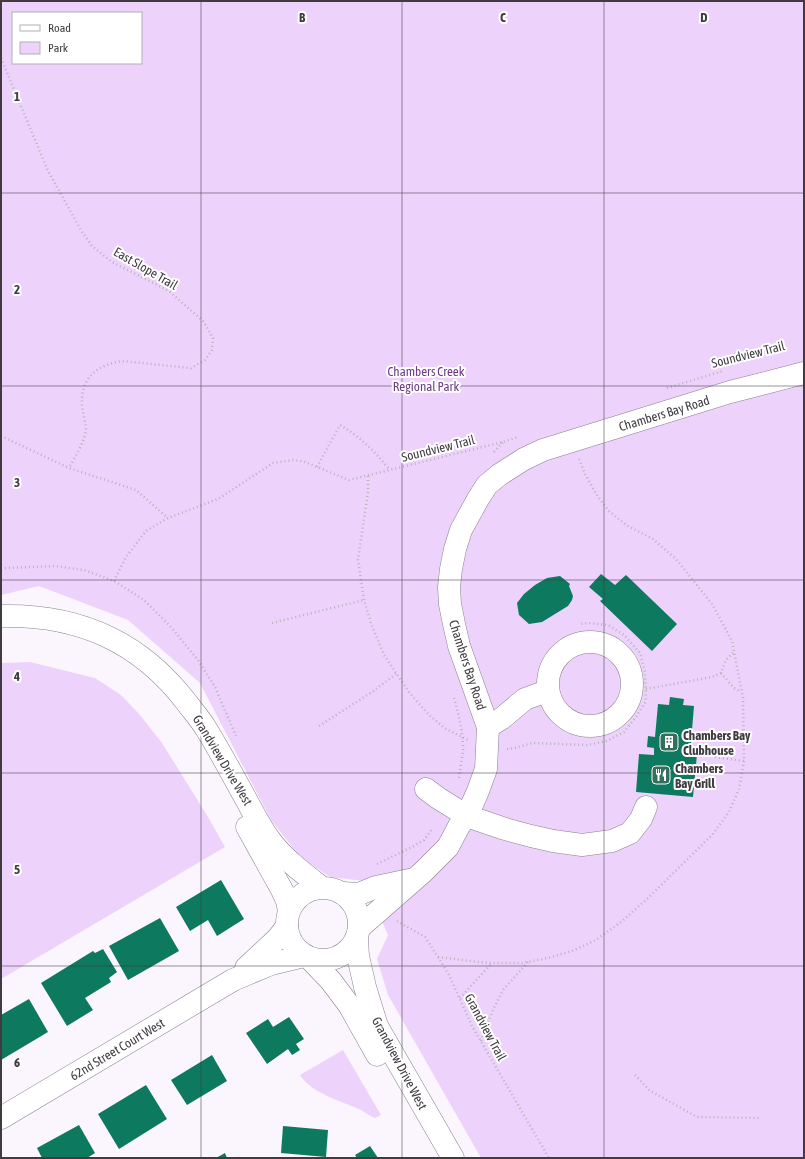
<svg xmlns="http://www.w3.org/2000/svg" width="805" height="1159" viewBox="0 0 805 1159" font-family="'Asap Condensed',sans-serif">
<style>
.green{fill:#edd2fc;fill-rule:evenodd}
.building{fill:#0d795e}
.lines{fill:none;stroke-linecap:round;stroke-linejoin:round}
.minor-casing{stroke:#89808e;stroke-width:23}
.path{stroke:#b8b3bb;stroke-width:2.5;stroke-dasharray:1 3;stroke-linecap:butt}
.minor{stroke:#fff;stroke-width:22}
.grid{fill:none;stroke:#3f3b41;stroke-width:1;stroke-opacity:0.55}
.labels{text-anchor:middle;stroke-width:4;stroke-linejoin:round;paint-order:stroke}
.street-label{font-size:13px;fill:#3f3b41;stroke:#fff}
.park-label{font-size:13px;fill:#6d3a86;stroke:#fff}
.poi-label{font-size:13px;font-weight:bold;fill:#3f3b41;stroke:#fff;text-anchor:start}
.grid-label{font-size:13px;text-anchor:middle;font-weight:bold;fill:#3f3b41;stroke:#fff;stroke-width:4;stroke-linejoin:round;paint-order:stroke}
</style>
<rect width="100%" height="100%" fill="#fbf5fe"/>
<g class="green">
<path d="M1 1H804V1158H481L388 995 377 959 388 935 364 881 330 877 301 858 271 820 200 683 128 620 39 586 1 595ZM13 13H141V63H13Z"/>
<path d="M30 662 95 678 121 695 140 715 162 743 208 817 225 847 1 979V663Z"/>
<path d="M343 1050 381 1115 375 1118C370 1116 366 1113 361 1110 342 1101 312 1094 300 1075Z"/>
</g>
<g class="building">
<path d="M601 574 615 585 626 575 677 624 652 651 600 601 603 599 589 587Z"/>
<path d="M560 576 570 584 569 586 573 596 572 600 568 606 542 622 529 624 519 615 517 603 524 594 535 585 547 578Z"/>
<path d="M670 697 684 699 683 705 694 706 690 754H697L693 797 636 792 639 754 654 755V748L647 747 648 736 655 737 658 704 669 705Z"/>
<path d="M221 880 244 919 217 936 208 920 190 931 176 907Z"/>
<path d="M160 918 179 951 128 980 109 946Z"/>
<path d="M103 949 117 972 109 978 111 982 85 998 93 1010 67 1026 41 983 93 951 95 953Z"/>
<path d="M29 999 48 1032 1 1060V1015Z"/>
<path d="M289 1017 304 1039 296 1044 300 1050 292 1055 288 1049 267 1064 246 1033 268 1019 273 1027Z"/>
<path d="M212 1055 227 1081 187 1105 171 1080Z"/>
<path d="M146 1085 167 1119 119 1149 98 1114Z"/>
<path d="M79 1125 95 1153 87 1158H42L37 1148Z"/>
<path d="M283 1126 328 1130 326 1157 281 1153Z"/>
<path d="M370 1146 378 1158H357L355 1155Z"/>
<path d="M225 1153 227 1158H216Z"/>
</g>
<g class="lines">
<g class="minor-casing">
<g id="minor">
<path d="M1 616C78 614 140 641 187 703 193 711 200 719 205 727 220 751 233 776 247 801 254 814 261 828 270 840 283 858 303 873 321 887"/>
<circle cx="590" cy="684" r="42"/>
<path d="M488 727 501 719 525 699 547 691"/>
<path d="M426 789 438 798 467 816 505 829 531 836 553 841 582 845 612 841 630 833 641 819 646 807"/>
<path d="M247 827 282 890 287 901 289 911"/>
<circle cx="323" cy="924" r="36"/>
<path d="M342 893 359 894 376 887 414 879"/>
<path d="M359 928 423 872 448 847 459 826 467 816 478 791 486 769 488 727 459 646 454 624 450 604 449 587 451 569 455 549 461 530 478 499 487 485 499 475 524 459 543 450 730 392 804 373"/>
<path d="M357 940 358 956 365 987 377 1026 453 1158"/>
<path d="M310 959 331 981 349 1005 377 1055"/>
<path d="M246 968 278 938 287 926"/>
<path d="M1 1118 233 980 271 964 304 956"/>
</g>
</g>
<g class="path">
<path d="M1 58 48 171 82 232 92 246 112 262 169 291 203 321 213 338 212 350 205 360 191 368 122 361C97 365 80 378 82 406 83 413 85 420 86 427 86 440 75 457 69 468"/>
<path d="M667 388 723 371"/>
<path d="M1 436 69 468 136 490 168 518"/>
<path d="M494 452 503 442"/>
<path d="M317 467 340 425C362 438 374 451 390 470"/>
<path d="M368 476V492L358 560 364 600 372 626 384 655 409 692 429 715 446 729 468 740"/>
<path d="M1 569 6 568 55 566 84 570 114 581 144 600 170 626 198 660 215 687 236 736"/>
<path d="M114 581 126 557 146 531 168 518 218 499 273 463 294 460 305 462 349 480 503 442 518 437"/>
<path d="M272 623 364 600"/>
<path d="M721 673 734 688 741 692"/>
<path d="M646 689 712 677 721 673 726 660 734 652"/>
<path d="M454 698C459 715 463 732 463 750 462 759 460 769 459 778"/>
<path d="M319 726 372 692 396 674"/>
<path d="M507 749 515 748 532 743 587 745 607 741 624 732 636 717 646 701 645 672 640 653 624 635 608 625 588 623 580 624"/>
<path d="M715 757 744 761"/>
<path d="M377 864 414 846 424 840 432 829"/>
<path d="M397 921 425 937 438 957 449 975 472 1026 549 1158"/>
<path d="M438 957 487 963H522L548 958 572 951 596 940 621 922 647 899 712 835 729 812 739 789 744 761 743 698 732 641 712 604 676 559 653 539 626 525 609 511 598 497 585 474 579 459"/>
<path d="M460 998 492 963"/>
<path d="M481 1041 493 1010 503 990 528 962"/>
<path d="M635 1075 649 1090 697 1117 761 1118"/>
</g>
<use href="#minor" class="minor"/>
</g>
<path class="grid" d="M201 1V1158M402 1V1158M604 1V1158M1 193H804M1 386H804M1 580H804M1 773H804M1 966H804"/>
<defs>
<g id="building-square" transform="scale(1)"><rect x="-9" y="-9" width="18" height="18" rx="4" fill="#32705c" stroke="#fff"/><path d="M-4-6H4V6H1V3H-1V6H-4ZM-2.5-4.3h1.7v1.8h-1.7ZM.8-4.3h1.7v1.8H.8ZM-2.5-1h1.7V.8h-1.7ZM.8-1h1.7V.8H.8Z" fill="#fff"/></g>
<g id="restaurant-square" transform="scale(1)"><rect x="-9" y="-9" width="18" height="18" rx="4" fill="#32705c" stroke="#fff"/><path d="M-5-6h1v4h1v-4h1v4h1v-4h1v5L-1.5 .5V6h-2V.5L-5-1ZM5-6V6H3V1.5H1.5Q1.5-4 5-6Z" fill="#fff"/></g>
</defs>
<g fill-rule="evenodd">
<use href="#building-square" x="669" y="742"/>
<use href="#restaurant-square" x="661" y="775"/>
</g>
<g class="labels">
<g class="street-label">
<text transform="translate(146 268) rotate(30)" y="5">East Slope Trail</text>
<text transform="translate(748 354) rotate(-14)" y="5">Soundview Trail</text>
<text transform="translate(664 413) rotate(-17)" y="5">Chambers Bay Road</text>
<text transform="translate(438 448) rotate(-14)" y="5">Soundview Trail</text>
<text transform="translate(468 665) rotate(72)" y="5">Chambers Bay Road</text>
<text transform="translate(223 760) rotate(59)" y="5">Grandview Drive West</text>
<text transform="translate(486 1027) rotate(62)" y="5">Grandview Trail</text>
<text transform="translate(117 1049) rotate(-31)" y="5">62nd Street Court West</text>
<text transform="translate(400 1063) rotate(62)" y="5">Grandview Drive West</text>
</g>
<g class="park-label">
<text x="426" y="376">Chambers Creek<tspan x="426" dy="15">Regional Park</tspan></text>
</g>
<g class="poi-label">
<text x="683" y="740">Chambers Bay<tspan x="683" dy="15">Clubhouse</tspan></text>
<text x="675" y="773">Chambers<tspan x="675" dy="15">Bay Grill</tspan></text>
</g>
</g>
<g class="grid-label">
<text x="302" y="22">B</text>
<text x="503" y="22">C</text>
<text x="704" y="22">D</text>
<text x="17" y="101">1</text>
<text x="17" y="294">2</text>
<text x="17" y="487">3</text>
<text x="17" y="681">4</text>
<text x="17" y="874">5</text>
<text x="17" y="1067">6</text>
</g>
<rect width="805" height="1159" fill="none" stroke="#3f3b41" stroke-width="4"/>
<rect x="12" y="12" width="130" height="52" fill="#ffffff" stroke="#b2b1b3"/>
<rect x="20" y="25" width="20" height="6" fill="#ffffff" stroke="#b2b1b3"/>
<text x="48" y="32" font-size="12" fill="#3f3b41">Road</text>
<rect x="20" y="42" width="20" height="12" fill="#edd2fc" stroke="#b2b1b3"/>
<text x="48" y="52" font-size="12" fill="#3f3b41">Park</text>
</svg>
